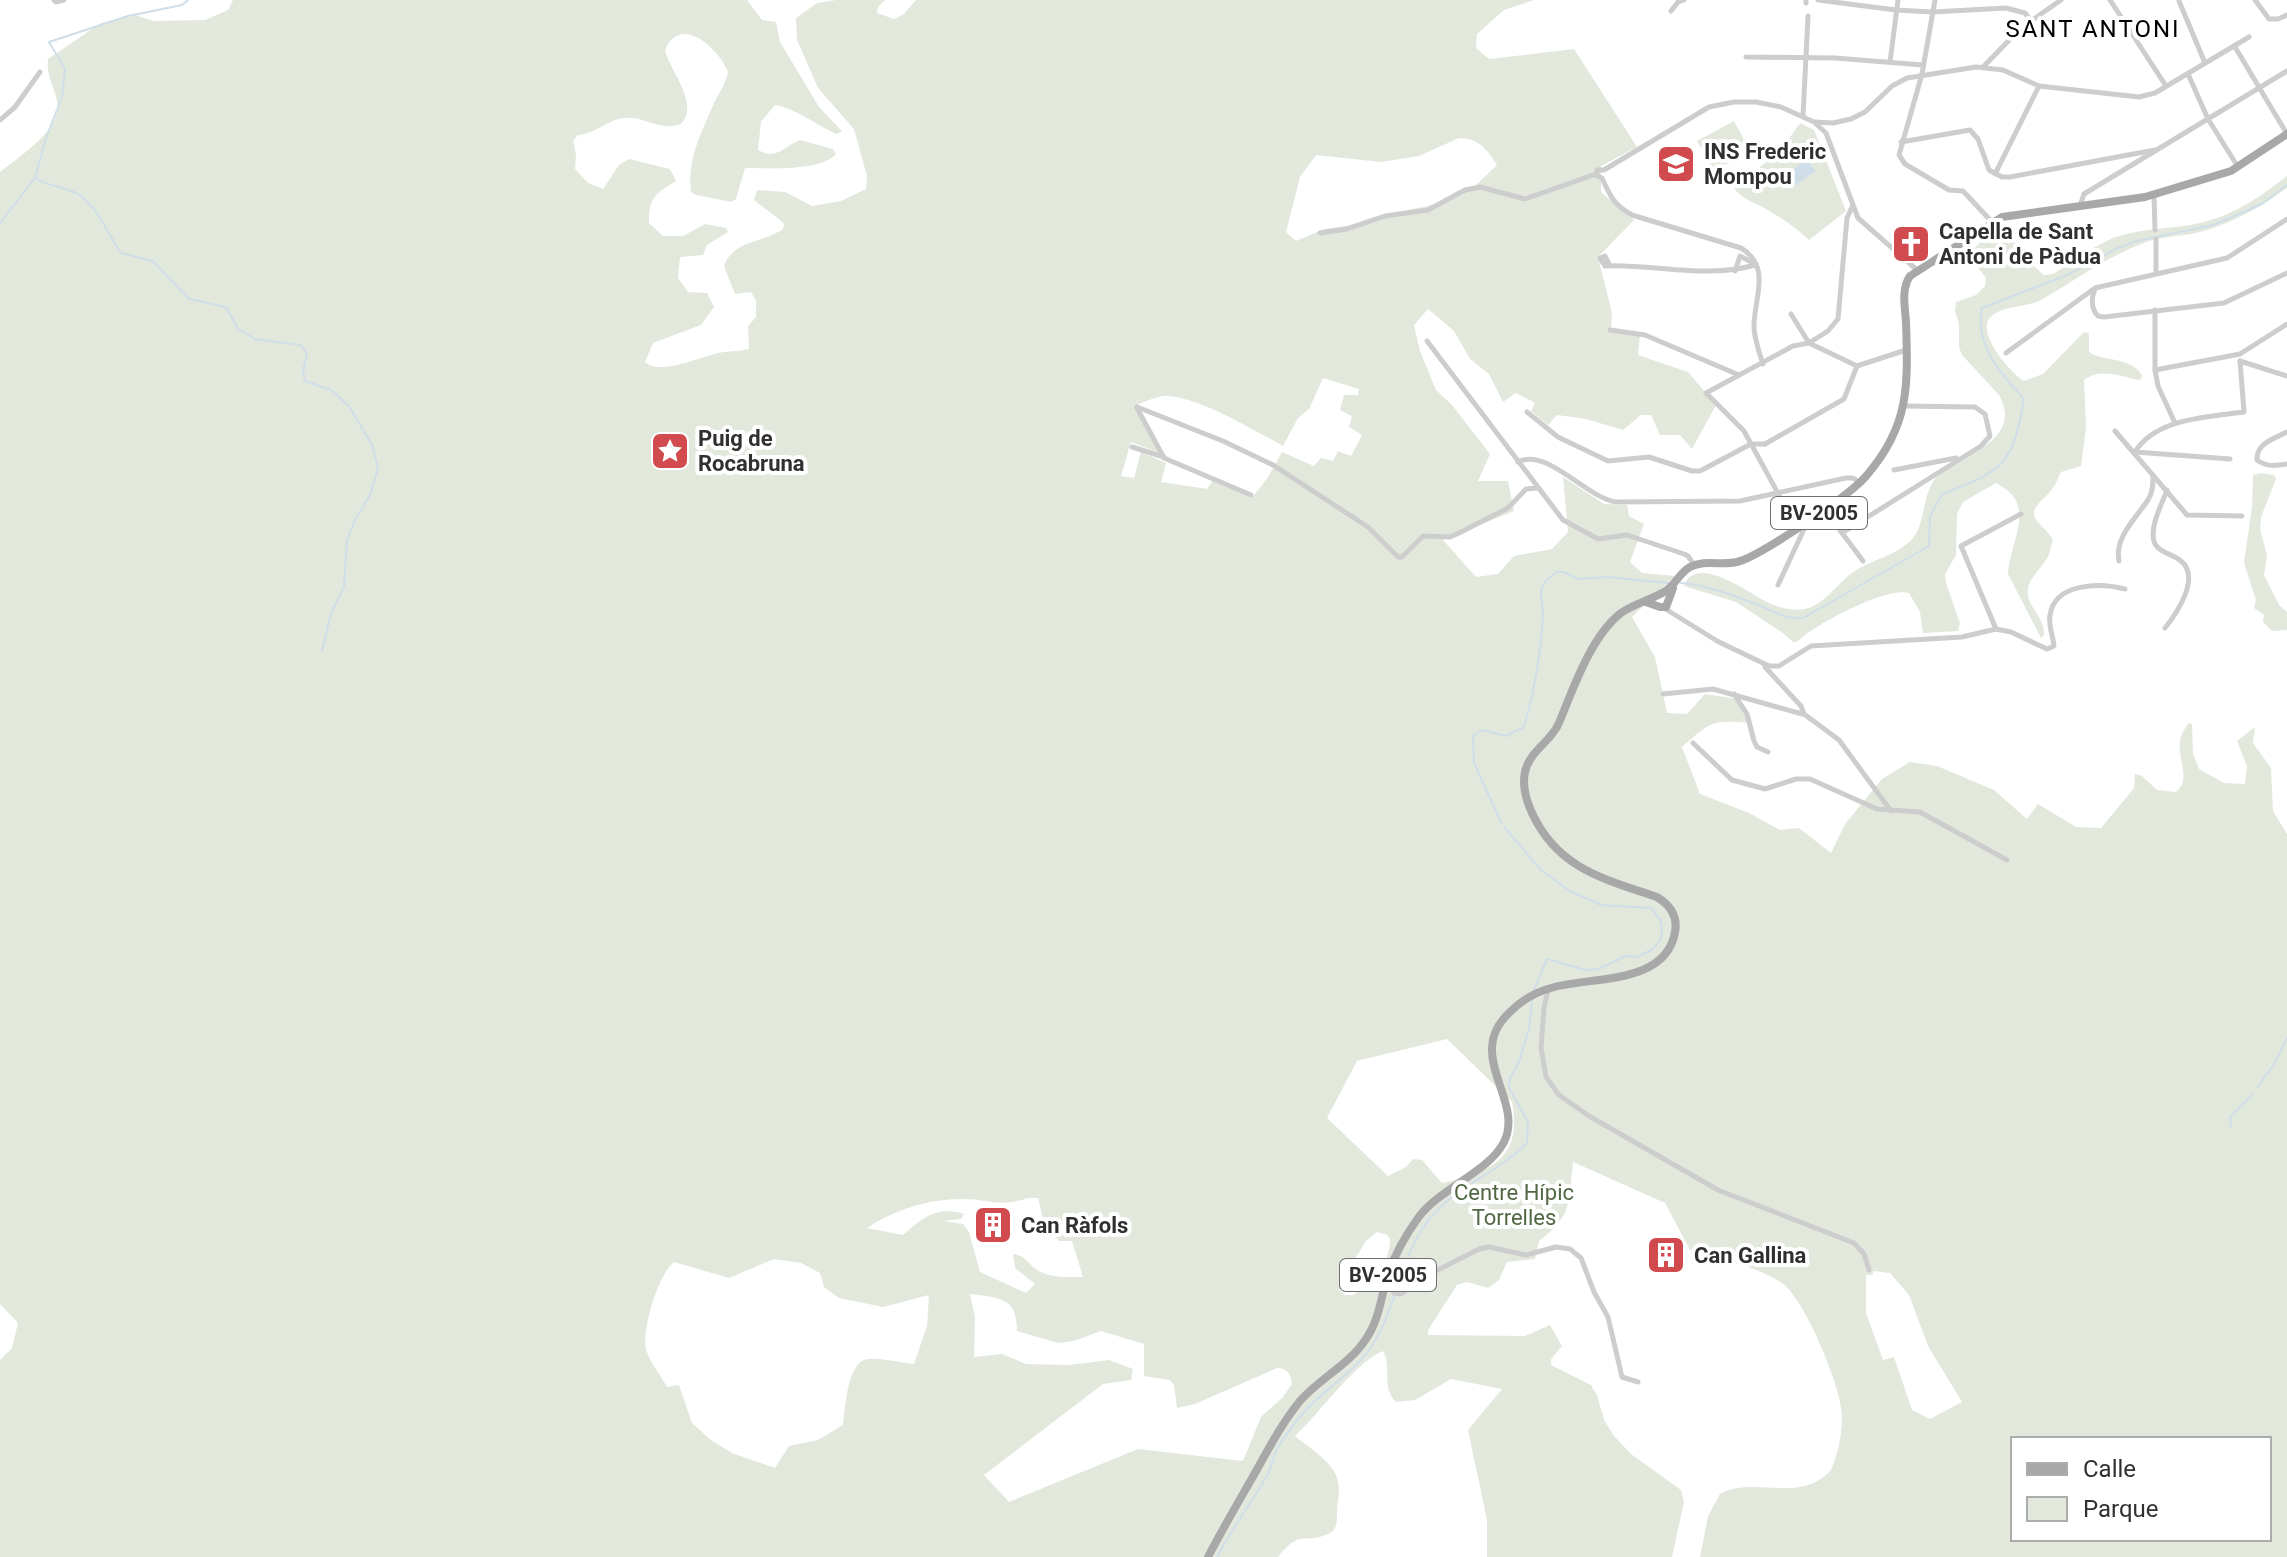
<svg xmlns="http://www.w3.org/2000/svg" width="2287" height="1557" viewBox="0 0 2287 1557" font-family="Roboto,sans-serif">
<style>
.green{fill:#e3e8dd;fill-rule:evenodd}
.water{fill:#cfdee8}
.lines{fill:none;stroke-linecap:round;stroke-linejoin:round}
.stream{stroke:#cfdee8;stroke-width:2}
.street{stroke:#cdcdcd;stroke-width:5}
.primary{stroke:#a8a8a8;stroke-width:8}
.labels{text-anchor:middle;stroke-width:8;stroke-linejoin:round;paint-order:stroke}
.shield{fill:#fff;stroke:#6e6e6e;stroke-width:2}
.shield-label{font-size:20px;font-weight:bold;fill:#303030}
.poi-label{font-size:22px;font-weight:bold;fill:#303030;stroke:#fff;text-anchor:start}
.park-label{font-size:22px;fill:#526743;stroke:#fff}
.neighbourhood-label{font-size:24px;letter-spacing:2px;fill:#000;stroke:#fff}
</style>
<rect width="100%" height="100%" fill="#fff"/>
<g class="green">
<path d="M233 0H747L762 20 776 22 780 42 819 107 842 131 837 134C815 125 798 109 775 105L761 122 758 150C777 161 784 146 800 140L833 149 836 154C820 172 768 168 745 168L736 199 731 202 696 195 691 192C687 159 702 131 715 101 720 92 726 82 728 72 719 49 681 13 665 50 670 72 700 103 681 124 660 132 645 116 625 118 608 119 596 134 578 135L573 141 576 154 575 169 588 183 603 189 619 165 629 159 670 169 676 181C655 194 649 197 649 223L663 236H683L705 224 726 228 728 232 707 245 703 255 680 257 678 278 688 292 707 293 714 307 701 325 653 343 645 362C661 377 705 354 724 352 732 351 741 351 749 349L748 326 756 317V301L751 292 735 294 724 266C733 240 763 243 783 229L784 224 780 220 754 200 757 190 785 192 812 206 841 201 866 189 867 176 854 129 818 88 797 40 796 18 817 3 836 0H885L878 7 877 13 894 19 904 14 916 0H1534L1504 10 1477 34 1476 48 1489 59 1574 49 1637 147 1601 166V192L1634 220 1598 257 1612 313 1611 331 1640 335 1638 355 1688 372 1716 405 1692 449 1680 435H1660L1651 415H1641L1623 430 1586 419 1557 415 1548 425 1531 411 1535 403 1516 393 1503 402 1489 374 1470 359 1454 331 1428 309 1414 325 1420 351 1436 390 1452 405 1490 454 1478 481H1508L1514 511 1443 540 1476 577 1498 574 1514 556 1552 549 1568 532 1563 477 1604 504 1627 505 1629 516 1644 524 1630 562 1642 573 1675 576 1632 617 1655 657 1667 713 1687 714 1705 694 1738 699 1751 723C1711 720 1712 721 1682 747L1700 794 1749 813 1780 830 1799 828 1831 853 1845 824 1882 779 1910 762 1937 766 1994 790 2027 819 2038 804 2076 827 2101 828 2134 788 2135 774 2142 776 2157 790 2176 792C2192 779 2177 759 2180 741 2181 734 2185 728 2189 723L2192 724 2193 754 2199 769 2224 783 2245 784 2247 766 2237 741 2255 727 2253 743 2271 768 2273 811 2287 834V1557H1700L1708 1516 1720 1494C1756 1475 1799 1505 1831 1470 1838 1453 1842 1435 1842 1416 1842 1389 1805 1299 1782 1283 1756 1266 1720 1259 1690 1250L1665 1203 1573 1162C1568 1201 1574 1215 1539 1241L1535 1259 1507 1262 1499 1280 1488 1288 1467 1282 1457 1285 1428 1330V1335L1525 1336 1550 1325 1562 1346 1551 1359V1365L1591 1385 1597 1395 1604 1420 1614 1436 1631 1454 1681 1490 1684 1502 1672 1557H1487V1520L1468 1430 1502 1389 1451 1379 1415 1400 1396 1402C1381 1387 1392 1367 1383 1351 1353 1364 1321 1412 1295 1436 1311 1450 1338 1463 1339 1488 1339 1496 1337 1504 1337 1513 1337 1523 1337 1530 1328 1534 1303 1545 1301 1528 1278 1557H0V1360L12 1348 18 1323 0 1304V172C19 157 64 128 57 101 54 86 46 75 48 59L101 23 135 15 154 21 205 20 228 10ZM1459 138C1478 138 1487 149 1497 165L1475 186 1459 190 1437 204 1374 217 1347 226 1324 229 1296 241 1286 232 1300 177 1316 155 1381 162 1419 156ZM1323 378 1359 389 1358 395H1344L1340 410 1352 416 1349 427 1362 435 1351 456 1338 451 1333 461 1321 458 1314 466 1282 452 1268 477 1252 498 1212 481 1207 489 1161 482 1166 463 1141 452 1134 478 1121 476 1131 442 1160 453 1136 410 1139 404C1147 401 1155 397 1164 396 1194 394 1255 431 1283 446L1298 418 1309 409ZM1447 1039 1512 1102C1523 1159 1490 1172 1442 1183L1422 1160 1413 1159 1406 1167 1388 1176 1327 1118 1357 1061ZM1028 1198H1038L1043 1219 1059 1241H1072L1083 1277C1069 1277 1053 1278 1041 1272 1029 1267 1027 1255 1013 1254L1015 1268 1035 1284 1026 1293 980 1272 969 1232 963 1224 943 1221 961 1219 964 1214C938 1205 922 1218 903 1235L867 1228C894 1210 928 1199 961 1199 991 1199 997 1208 1028 1198ZM1377 1232 1387 1235 1390 1239C1390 1263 1374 1283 1353 1295H1345L1339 1290 1340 1283 1366 1241ZM774 1259 801 1263 820 1273 824 1287 839 1298 883 1307 929 1295 927 1326 914 1364C900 1363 876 1356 864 1360 847 1367 845 1409 843 1425L818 1440 789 1446 775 1468 732 1453 711 1440 692 1423 679 1385 667 1387C661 1376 649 1361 646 1349 642 1328 658 1275 674 1262L729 1278ZM1873 1271 1890 1273 1909 1295 1928 1346 1962 1402 1930 1419 1912 1410 1894 1357 1883 1360 1866 1313V1275H1873ZM970 1294C1000 1298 1017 1297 1017 1331L1058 1343 1074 1341 1101 1331 1144 1344V1376L1170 1380 1174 1385 1177 1408 1195 1404 1277 1368C1287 1368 1291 1374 1292 1384L1283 1397 1261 1417 1243 1461 1138 1449 1009 1502 984 1475 1103 1384 1131 1380 1133 1369 1109 1360 1069 1365 1026 1364 1002 1354 974 1357 975 1317ZM2013 1439H2269V1539H2013Z"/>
<path d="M1734 121 1750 151 1714 171 1697 141Z"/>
<path d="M1800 123 1814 130 1846 211 1809 240C1795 227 1783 219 1766 209 1755 202 1742 200 1734 188L1781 150Z"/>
<path d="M2287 176V188C2262 206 2236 221 2207 230 2185 237 2162 235 2141 244 2105 258 2074 281 2041 300 2026 308 2001 305 1990 318 1976 333 2011 374 2024 381L2043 374 2084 332 2089 333V351L2092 354C2108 361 2135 359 2142 376L2140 380C2121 377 2101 367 2084 380L2086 428 2081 466 2061 472C2058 478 2056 484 2052 489 2047 498 2026 508 2037 521 2043 529 2049 531 2053 541 2050 547 2050 555 2046 560 2036 575 2020 585 2032 606 2038 616 2044 622 2044 635L2041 638 2008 574C2010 539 2039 505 1996 483L1963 502 1957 514 1956 555 1945 574 1946 583 1960 623 1958 631 1923 633 1920 612 1909 593C1887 586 1813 625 1797 642H1793L1783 633 1736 602 1684 586C1696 552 1751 595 1769 603 1780 608 1793 611 1805 609 1824 605 1838 583 1853 572 1872 559 1903 554 1915 535 1925 520 1923 497 1933 482 1948 457 2027 445 1999 395L1962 355 1959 347V324L1955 311 1956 302 1976 295 1985 286 1986 278 1970 257C1975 243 1990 233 2005 233 2020 245 2029 263 2044 275L2053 274C2072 263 2096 244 2116 237 2143 228 2169 229 2195 224 2231 217 2259 198 2287 176Z"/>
<path d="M2261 473 2274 475 2276 479 2261 517 2260 529 2267 555 2264 575 2279 605 2287 612V630L2272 631 2263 622 2264 615 2254 608 2256 600 2244 563 2252 507 2253 475Z"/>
</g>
<path class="water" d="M1806 159 1816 171 1794 186 1786 176Z"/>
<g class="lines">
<g class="stream">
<path d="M35 178C49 187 64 186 78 194 97 205 108 235 121 253L153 261 189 299 226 307 238 329 255 339 301 345 307 354 303 371 305 381 331 390 349 406 372 445 378 468 370 495 355 520 347 540 344 587 331 613 322 651"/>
<path d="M0 223 35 178 46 138 62 97 65 69 49 42 128 16 182 5 188 0"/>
<path d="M1681 583C1706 585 1731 594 1755 604 1773 610 1784 620 1803 618L1929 546 1930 516 1942 494C2004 471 2013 464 2024 399 2000 373 1974 344 1982 308L2067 275 2118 248 2137 241 2213 225 2262 204 2287 185"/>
<path d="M1501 822 1474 763 1473 736 1482 730 1506 736 1524 727C1534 693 1541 651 1543 616 1544 607 1538 593 1543 585 1545 580 1553 575 1557 572H1564L1578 579 1607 577 1668 583"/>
<path d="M1504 827 1541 870 1570 891 1601 905 1651 908 1660 919 1662 927 1661 939 1653 949 1637 957 1626 956 1598 969 1585 970 1547 959 1534 990"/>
<path d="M2257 1088 2275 1063 2287 1038"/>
<path d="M2231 1128 2230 1117 2252 1095"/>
<path d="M1217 1557C1231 1530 1250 1505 1265 1479 1271 1470 1272 1460 1276 1451 1283 1438 1294 1424 1304 1412 1326 1387 1356 1372 1373 1344 1398 1304 1400 1254 1431 1217 1457 1186 1499 1172 1527 1143L1528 1122 1509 1088 1510 1078 1519 1062 1529 1029 1532 1000"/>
</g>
<g class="street">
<path d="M54 0 56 2 64 0"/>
<path d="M1806 0V3"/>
<path d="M1818 0 1896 10 1933 12 2006 8 2025 13 2031 21"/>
<path d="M1935 0 1922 74 1899 155 1905 164 1949 190 1963 191 1992 222"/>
<path d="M2110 0 2166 86"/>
<path d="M2255 0 2269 19H2278L2287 15"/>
<path d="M2179 1 2205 63"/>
<path d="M1671 11 1678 2 1684 0"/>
<path d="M2235 47 2287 134"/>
<path d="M1746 57 1835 58 1923 65"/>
<path d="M1890 62 1898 0"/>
<path d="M1983 67 2021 28 2061 0"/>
<path d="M2188 74 2208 119 2238 167"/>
<path d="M1803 116 1808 16"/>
<path d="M0 120 15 107 40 72"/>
<path d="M1815 122 1833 123 1851 119 1865 112 1892 86 1907 78 1976 67 2003 70 2039 86 2139 97 2155 93 2249 37"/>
<path d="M1901 142 1970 130 1978 139 1989 170 2002 177H2010L2155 150"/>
<path d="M1995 174 2039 86"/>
<path d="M2154 195 2155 230"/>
<path d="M2080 206 2084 194 2287 71"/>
<path d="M1320 233 1347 229 1385 216 1428 210 1465 190 1480 187 1525 199 1596 174"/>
<path d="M2156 239V273"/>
<path d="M1610 266 1605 256 1600 258 1605 266C1655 264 1707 279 1755 265"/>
<path d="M1735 271 1740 256 1755 264"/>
<path d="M2095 289C2091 298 2091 309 2098 316L2104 317 2224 303 2287 273"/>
<path d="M2155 310V370L2158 386 2175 423"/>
<path d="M1791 314 1809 343 1857 366 1906 350"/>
<path d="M1610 330 1645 335 1739 375"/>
<path d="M1427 341 1563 520 1598 539 1627 535 1684 554 1688 556 1694 565"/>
<path d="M2006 353 2095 288 2227 258 2287 219"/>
<path d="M2240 361 2287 376"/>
<path d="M1763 364C1759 352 1754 338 1754 326 1754 298 1772 267 1741 248L1632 215C1614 205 1610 196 1602 178L1597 176V170H1604L1709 107 1734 102H1756L1781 107 1814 122 1826 133 1858 218 1917 270"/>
<path d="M2155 370 2240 354 2287 324"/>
<path d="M1137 407 1223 441 1273 465 1368 527 1398 557H1402L1423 536 1450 537 1459 533 1508 508 1526 489 1537 488"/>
<path d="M1137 408 1164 458 1251 495"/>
<path d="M1527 412 1558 437 1608 461 1649 457 1692 471H1700L1751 444H1765"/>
<path d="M2115 431 2187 515 2242 516"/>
<path d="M2287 432C2274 439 2256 443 2257 460 2267 467 2275 466 2287 464"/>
<path d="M1765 444 1844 399 1857 366"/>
<path d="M1132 447 1164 457"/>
<path d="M2135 452C2156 418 2208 417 2244 412L2240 361"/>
<path d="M2135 452 2230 459"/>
<path d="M1518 462C1547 447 1585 497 1616 502L1740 501 1846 478H1853L1859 482"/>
<path d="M1894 470 1956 458"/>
<path d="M1825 510 1863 561"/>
<path d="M1797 528 1744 431 1706 393 1793 346 1809 343 1828 331 1838 319 1847 218 1852 207"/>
<path d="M1842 533 1981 446 1990 436 1985 414 1975 407 1903 406"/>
<path d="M2119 561C2114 538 2136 518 2148 500 2153 492 2153 484 2153 475"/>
<path d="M1778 585 1806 525"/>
<path d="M1664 608 1717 641 1769 666H1779L1811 646 1962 637 1996 629 2011 632 2047 649 2054 646C2053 636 2048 624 2050 615 2055 582 2101 583 2125 589"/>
<path d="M2165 628C2177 613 2201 577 2181 561 2173 554 2160 553 2155 544 2148 529 2162 504 2167 490"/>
<path d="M1996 629 1961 546 2021 514"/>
<path d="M1765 667 1801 706 1804 714 1839 740 1891 811"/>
<path d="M1663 694 1713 689 1802 714"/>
<path d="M1734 694 1747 714 1754 741 1757 747 1768 752"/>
<path d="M1693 743 1732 780 1765 789 1796 779H1810L1877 809 1920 812 2007 860"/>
<path d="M1548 990 1544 1008 1541 1048 1546 1077 1559 1095 1589 1116 1718 1190 1854 1243 1864 1254 1869 1270"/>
<path d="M1396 1254 1398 1264 1391 1286 1394 1293 1401 1294 1430 1274 1479 1249 1489 1247 1526 1255 1556 1247 1570 1249 1581 1258 1594 1292 1608 1317 1622 1377 1638 1382"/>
</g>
<g class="primary">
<path d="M1646 602 1660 607H1666L1673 588"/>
<path d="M1208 1557C1223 1528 1239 1501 1255 1473 1269 1448 1282 1423 1300 1401 1320 1378 1349 1365 1366 1339 1379 1320 1381 1298 1387 1277 1394 1256 1405 1236 1418 1218 1440 1188 1489 1172 1504 1142 1525 1100 1463 1055 1510 1012 1521 1001 1536 992 1551 988 1589 976 1666 986 1675 932 1678 916 1670 905 1657 897 1604 879 1558 869 1532 813 1526 800 1522 786 1525 772 1530 750 1551 742 1559 723 1573 689 1591 636 1621 613 1634 604 1650 600 1664 592 1675 586 1679 573 1690 567 1705 559 1721 566 1737 562 1759 557 1852 494 1867 475 1910 425 1908 385 1906 322 1905 307 1901 289 1910 276L2002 217 2145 197 2231 171 2287 134"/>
</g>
</g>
<defs>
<g id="school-square" transform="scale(2)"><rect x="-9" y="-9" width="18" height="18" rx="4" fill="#d04a4e" stroke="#fff"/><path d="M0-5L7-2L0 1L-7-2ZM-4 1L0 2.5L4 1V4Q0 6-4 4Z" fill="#fff"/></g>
<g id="church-square" transform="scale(2)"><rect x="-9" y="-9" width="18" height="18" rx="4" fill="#d04a4e" stroke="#fff"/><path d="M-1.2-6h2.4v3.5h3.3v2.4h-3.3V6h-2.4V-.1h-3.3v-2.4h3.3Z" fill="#fff"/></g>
<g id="sight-square" transform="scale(2)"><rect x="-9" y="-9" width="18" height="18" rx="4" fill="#d04a4e" stroke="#fff"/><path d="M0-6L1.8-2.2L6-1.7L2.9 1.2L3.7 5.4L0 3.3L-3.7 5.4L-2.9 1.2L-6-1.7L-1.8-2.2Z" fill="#fff"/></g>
<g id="building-square" transform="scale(2)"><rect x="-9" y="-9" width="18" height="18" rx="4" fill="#d04a4e" stroke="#fff"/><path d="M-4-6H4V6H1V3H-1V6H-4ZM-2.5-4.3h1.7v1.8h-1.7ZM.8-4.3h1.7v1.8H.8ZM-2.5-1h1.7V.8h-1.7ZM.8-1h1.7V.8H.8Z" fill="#fff"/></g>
</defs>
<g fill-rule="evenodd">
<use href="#school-square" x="1676" y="164"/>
<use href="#church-square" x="1911" y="244"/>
<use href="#sight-square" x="670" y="451"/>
<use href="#building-square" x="993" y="1225"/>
<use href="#building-square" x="1666" y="1255"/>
</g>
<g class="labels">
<g class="shield">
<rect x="1771" y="497" width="96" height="32" rx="6"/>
<rect x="1340" y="1259" width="96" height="32" rx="6"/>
</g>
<g class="shield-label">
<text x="1819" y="520">BV-2005</text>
<text x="1388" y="1282">BV-2005</text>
</g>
<g class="poi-label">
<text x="1704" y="159">INS Frederic<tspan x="1704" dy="25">Mompou</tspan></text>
<text x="1939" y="239">Capella de Sant<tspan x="1939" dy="25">Antoni de Pàdua</tspan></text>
<text x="698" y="446">Puig de<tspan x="698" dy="25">Rocabruna</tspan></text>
<text x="1021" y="1233">Can Ràfols</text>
<text x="1694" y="1263">Can Gallina</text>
</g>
<g class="park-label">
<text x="1514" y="1200">Centre Hípic<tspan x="1514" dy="25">Torrelles</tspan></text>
</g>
<g class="neighbourhood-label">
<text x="2093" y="37">SANT ANTONI</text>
</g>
</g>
<rect x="2011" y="1437" width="260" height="104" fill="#ffffff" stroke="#acacac" stroke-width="2"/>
<rect x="2027" y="1463" width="40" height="12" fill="#a8a8a8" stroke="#acacac" stroke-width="2"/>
<text x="2083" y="1477" font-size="24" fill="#303030">Calle</text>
<rect x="2027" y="1497" width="40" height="24" fill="#e3e8dd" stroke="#acacac" stroke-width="2"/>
<text x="2083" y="1517" font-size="24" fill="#303030">Parque</text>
</svg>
